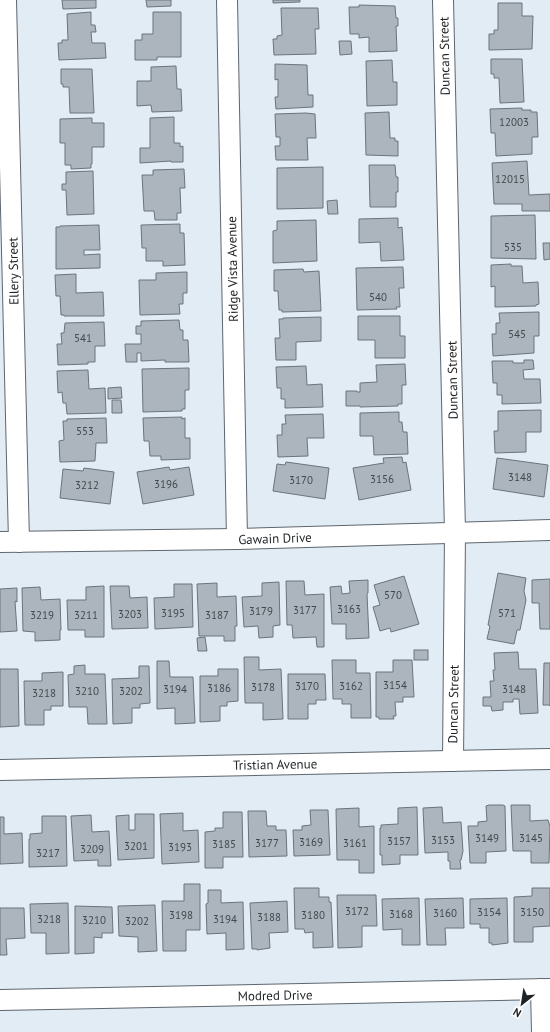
<svg xmlns="http://www.w3.org/2000/svg" width="550" height="1032" viewBox="0 0 550 1032" font-family="'PT Sans',sans-serif">
<style>
.building{fill:#acb5be;stroke:#6b747b}
.lines{fill:none;stroke-linecap:round;stroke-linejoin:round}
.minor-casing{stroke:#5e666e;stroke-width:22}
.minor{stroke:#fff;stroke-width:20}
.labels{text-anchor:middle;stroke-width:4;stroke-linejoin:round;paint-order:stroke}
.number-label{font-size:11px;fill:#42484c}
.street-label{font-size:13px;fill:#1f2326;stroke:#fff}
</style>
<rect width="100%" height="100%" fill="#e1ecf4"/>
<g class="building">
<path d="M62 0H96V8L63 9Z"/>
<path d="M146 0H171V6L147 7Z"/>
<path d="M273 0H300V2L273 3Z"/>
<path d="M498 3H522V16H533L532 49 489 50V34H494V30H498Z"/>
<path d="M359 5 395 6 396 18H398V26H396L397 51 369 52V37L359 38V34H350L349 7H359Z"/>
<path d="M281 8H318L319 29H315L316 54 274 55 273 39H277V36L282 35Z"/>
<path d="M91 12V25H95L96 32H91L92 43H105L106 58 59 60 58 43H62V40H68L67 14Z"/>
<path d="M153 12H181V57H157V60H135V40H142V34H153Z"/>
<path d="M339 41H351L352 54 340 55Z"/>
<path d="M491 59H522L524 102 500 103 499 78H494V74H491Z"/>
<path d="M392 60 393 82H397V105L367 106 366 61Z"/>
<path d="M275 64 307 65 308 95H313V107L276 109 275 97H278V79L275 80Z"/>
<path d="M176 66 177 89H181L182 111 152 112 151 105 137 106V81H151V67Z"/>
<path d="M61 69H92L94 113H70L69 87H63V84H61Z"/>
<path d="M522 108V110H531V112H537L538 137H532V154L496 156 495 133H491L490 109Z"/>
<path d="M389 112 390 138H395V141H398V156L366 155 365 113Z"/>
<path d="M306 113 315 114 316 138H307L308 160H276L275 146H280V137H276L275 114Z"/>
<path d="M174 117V143H180V147L183 146V162H171V161L140 163V148H150V118Z"/>
<path d="M92 118V123H104V147H92V164H91V168L71 169V165H65V143H60V119Z"/>
<path d="M527 161 529 195 550 194V211H522V204H494L492 163Z"/>
<path d="M369 165H395L396 177H398V192H396V207H370Z"/>
<path d="M323 167V208L277 209V168Z"/>
<path d="M184 169 185 188H180L181 213H177V220H155L154 211H144L142 175H153V170Z"/>
<path d="M93 171 94 214 67 215 66 190H62V184H66V172Z"/>
<path d="M337 200 338 214H328L327 201Z"/>
<path d="M535 215 536 259 491 258V216Z"/>
<path d="M398 218V228L402 227 404 260 381 261 380 242 359 243V219Z"/>
<path d="M316 220 317 261 273 263V231L277 230V221Z"/>
<path d="M180 224V233H184L185 265 163 266V261H146V248H142L141 225Z"/>
<path d="M99 225 100 250H84V255L100 254V268L56 269V227H60V226Z"/>
<path d="M543 243H550V259L544 260Z"/>
<path d="M511 264V266H522L523 283 538 282 539 304 536 305V306L495 307V286L491 287V265Z"/>
<path d="M403 267 404 288H399L400 307H396L397 309 357 310 356 268Z"/>
<path d="M303 269 304 272 319 271 321 311 282 312V310H279L278 291H274V270Z"/>
<path d="M187 272V293H183V304H179L180 314 140 315 139 280H156V273Z"/>
<path d="M76 274V293L103 292 104 316H64V315H61L60 296H56L55 275Z"/>
<path d="M539 312V336H534V353L493 356 492 334H496V323H500L499 313Z"/>
<path d="M358 316H400V336H405V358H375V340H358Z"/>
<path d="M321 317V341L296 342V360H276L275 338H280L279 319H283V318Z"/>
<path d="M179 320 180 330H183V340H188L189 362H165V360L141 361V353H137V362H126L125 344H141V334H136V326H141V321Z"/>
<path d="M104 322 105 346H95V362H88V364L58 365 57 344H62L61 333H64L65 323Z"/>
<path d="M524 360H533L534 369 523 370 524 379H540L541 403 502 404V395H497V383H493L492 361H513V363H524Z"/>
<path d="M405 364 406 385H402V404H398V406L360 407V406H346V391H357V392H360V383L377 382 376 365Z"/>
<path d="M306 366 307 385 322 384 323 407 285 408V399H281V388H277L276 367Z"/>
<path d="M189 368V390H185V409H182V411L143 412 142 369Z"/>
<path d="M88 370 89 389 105 388 106 413 67 414 66 403H63L62 392 58 393 57 371Z"/>
<path d="M121 387 122 398 108 399V388Z"/>
<path d="M112 400H121L122 413H112Z"/>
<path d="M541 410V432H526V452L495 453 494 431H498V411Z"/>
<path d="M399 412V422H402L403 432H407L408 454 374 455 373 436H360V413Z"/>
<path d="M323 414 324 438H307L308 456 278 457 277 435H282V424H286L285 415Z"/>
<path d="M182 417V419L185 418V438H190V459L161 460V456H150L149 441H144L143 418Z"/>
<path d="M106 418 107 443H96L95 461 60 462 59 441 64 440 63 421H67V419Z"/>
<path d="M402 457 403 463 406 462 411 490 359 500 353 468 384 463 383 458Z"/>
<path d="M497 458 548 465 544 497 493 489Z"/>
<path d="M286 462 329 468 325 499 273 491 277 464 285 465Z"/>
<path d="M169 467 170 470 189 467 194 495 143 504 137 472Z"/>
<path d="M84 468 114 472 110 504 60 498 63 469 83 471Z"/>
<path d="M498 573 526 578 524 591 526 600 520 630H517L514 644 487 639 490 626 488 625Z"/>
<path d="M404 576 419 624 391 632 390 628 380 631 373 607 380 605 374 585Z"/>
<path d="M550 579V629H540L539 603H532V580Z"/>
<path d="M368 580V593L367 594 369 638 346 639V624H332L330 587 341 586 342 594 350 593 349 581Z"/>
<path d="M286 581H304L305 595 324 594V647H317L316 637 293 638 292 625H287Z"/>
<path d="M279 582 280 625 273 626V637L259 638 258 626 244 627 242 597 262 596V583Z"/>
<path d="M217 583V597L236 596 237 626H235V641H224V636H199L197 584Z"/>
<path d="M174 584H192L193 627 155 629 154 598 174 597Z"/>
<path d="M104 586V637H85V630H68L67 600H86V587Z"/>
<path d="M110 586H129L130 598 147 597 148 628 112 629Z"/>
<path d="M40 587 41 600 60 599 61 630H60V640L35 641V632L23 631 22 588Z"/>
<path d="M17 588V602L15 601 17 631 0 632V589Z"/>
<path d="M205 637 207 651H198L197 638Z"/>
<rect x="414" y="650" width="14" height="10"/>
<path d="M518 652 519 669H536L538 713 520 714 519 699H513V702H503V710L492 711 491 706H483V697H491L490 681H494L493 670H495L494 653Z"/>
<path d="M244 657H259V670L281 669 283 719 263 720V703H245Z"/>
<path d="M332 660H356V673H370L371 718H351V704H342V699H333Z"/>
<path d="M393 660H412L414 697H403V702H395L396 716H393L394 719H379V717H376V672H393Z"/>
<path d="M157 661H169L170 677H193L195 723 175 724V708L157 709Z"/>
<path d="M544 663H550V706L549 705H543Z"/>
<path d="M85 665V674H105L107 724H88L87 707H69L68 675 74 674V666Z"/>
<path d="M139 666H149L150 703 140 704V708H132V723L113 724 112 679 139 678Z"/>
<path d="M0 669H18L19 726 0 727Z"/>
<path d="M218 669H238V701L227 702V706H220V721L200 722V676H218Z"/>
<path d="M63 672V706H51V710H44V725H25L24 681H42V673Z"/>
<path d="M288 674H325L326 700H316V704H308V719H288Z"/>
<path d="M489 805H503L505 806 506 851 486 852V863H470L468 826H478V822L487 821 486 806Z"/>
<path d="M511 805H530V821L548 820 550 826 549 863H531V851H513Z"/>
<path d="M417 807 418 855H400V864L382 865V855H380V828H381V825L398 824V808Z"/>
<path d="M442 807 443 823 461 822 463 851 461 860H460L461 869H450V861H448V852L425 853 423 808Z"/>
<path d="M359 808V827L374 826V873H359V860H337L336 809Z"/>
<path d="M310 810H328L330 855 294 856 293 830H302V826L311 825Z"/>
<path d="M248 811H266L267 826H276V830H286L287 856 249 857Z"/>
<path d="M223 812H242L243 857H223V868H205V832L215 831V828H223Z"/>
<path d="M183 813V831L198 830 199 862 162 864 160 814Z"/>
<path d="M135 814H154V858L118 860 116 816 129 815V830H135Z"/>
<path d="M91 815 92 832 109 831 111 866H98V860L74 861 71 816Z"/>
<path d="M42 816H66L67 866 29 867V839H30V834L42 833Z"/>
<path d="M0 817H4V834L22 833 23 863 0 864Z"/>
<path d="M184 884H200V930H186V951H163L162 901H184Z"/>
<path d="M294 888H319V897H329V902H331L333 947 313 948V932L305 933 304 929H295Z"/>
<path d="M532 888H550V926L533 927V942H514V897L532 896Z"/>
<path d="M208 890H221V903L243 902 244 949 226 950V933L207 934 206 904 208 903Z"/>
<path d="M337 895H376L377 926H362V947L338 948Z"/>
<path d="M419 898 420 945H402V929L383 930 382 899Z"/>
<path d="M463 898 464 928H445L446 945H427L425 899Z"/>
<path d="M507 898 508 943 492 945V943H489V928H480V924H470V899Z"/>
<path d="M287 901 288 932 269 933 270 948 257 950V949H252L250 903Z"/>
<path d="M68 903 69 953 46 954V933H31L30 904Z"/>
<path d="M155 905 157 951 138 952V937L119 936 118 906Z"/>
<path d="M75 906 112 907 113 933H102V938L94 937V953L75 954Z"/>
<path d="M0 908H24L25 938 6 939 7 955H0Z"/>
</g>
<g class="lines">
<g class="minor-casing">
<g id="minor">
<path d="M6 0 19 542"/>
<path d="M227 0 237 539"/>
<path d="M443 0 455 532 453 761"/>
<path d="M0 542 237 539 550 530"/>
<path d="M0 770 550 759"/>
<path d="M541 989 542 1032"/>
<path d="M0 1000 550 989"/>
</g>
</g>
<use href="#minor" class="minor"/>
</g>
<g class="labels">
<g class="number-label">
<text x="514" y="126">12003</text>
<text x="510" y="183">12015</text>
<text x="513" y="251">535</text>
<text x="378" y="301">540</text>
<text x="517" y="338">545</text>
<text x="83" y="342">541</text>
<text x="85" y="435">553</text>
<text x="520" y="481">3148</text>
<text x="382" y="483">3156</text>
<text x="301" y="484">3170</text>
<text x="166" y="488">3196</text>
<text x="87" y="489">3212</text>
<text x="393" y="599">570</text>
<text x="349" y="613">3163</text>
<text x="305" y="614">3177</text>
<text x="261" y="615">3179</text>
<text x="173" y="617">3195</text>
<text x="507" y="617">571</text>
<text x="130" y="618">3203</text>
<text x="42" y="619">3219</text>
<text x="86" y="619">3211</text>
<text x="217" y="619">3187</text>
<text x="395" y="689">3154</text>
<text x="307" y="690">3170</text>
<text x="351" y="690">3162</text>
<text x="263" y="691">3178</text>
<text x="219" y="692">3186</text>
<text x="175" y="693">3194</text>
<text x="514" y="693">3148</text>
<text x="87" y="695">3210</text>
<text x="131" y="695">3202</text>
<text x="44" y="697">3218</text>
<text x="487" y="842">3149</text>
<text x="531" y="842">3145</text>
<text x="443" y="844">3153</text>
<text x="399" y="845">3157</text>
<text x="311" y="846">3169</text>
<text x="267" y="847">3177</text>
<text x="355" y="847">3161</text>
<text x="224" y="848">3185</text>
<text x="136" y="850">3201</text>
<text x="180" y="851">3193</text>
<text x="92" y="853">3209</text>
<text x="48" y="857">3217</text>
<text x="357" y="915">3172</text>
<text x="489" y="916">3154</text>
<text x="532" y="916">3150</text>
<text x="445" y="917">3160</text>
<text x="401" y="918">3168</text>
<text x="181" y="919">3198</text>
<text x="313" y="919">3180</text>
<text x="269" y="921">3188</text>
<text x="49" y="923">3218</text>
<text x="225" y="923">3194</text>
<text x="94" y="924">3210</text>
<text x="137" y="925">3202</text>
</g>
<g class="street-label">
<text transform="translate(444 56) rotate(-91)" y="5">Duncan Street</text>
<text transform="translate(232 269) rotate(-91)" y="5">Ridge Vista Avenue</text>
<text transform="translate(13 271) rotate(-91)" y="5">Ellery Street</text>
<text transform="translate(452 380) rotate(-91)" y="5">Duncan Street</text>
<text transform="translate(275 538) rotate(-2)" y="5">Gawain Drive</text>
<text transform="translate(453 704) rotate(-89)" y="5">Duncan Street</text>
<text transform="translate(275 764) rotate(-1)" y="5">Tristian Avenue</text>
<text transform="translate(275 995) rotate(-1)" y="5">Modred Drive</text>
</g>
</g>
<g transform="translate(522 1004) rotate(210)" stroke="#ffffff" stroke-width="3" paint-order="stroke">
<path d="M0-3L7 15L0 10L-7 15Z" fill="#1f2326"/>
<text y="-6" font-size="11" font-weight="bold" text-anchor="middle" fill="#1f2326">N</text>
</g>
</svg>
